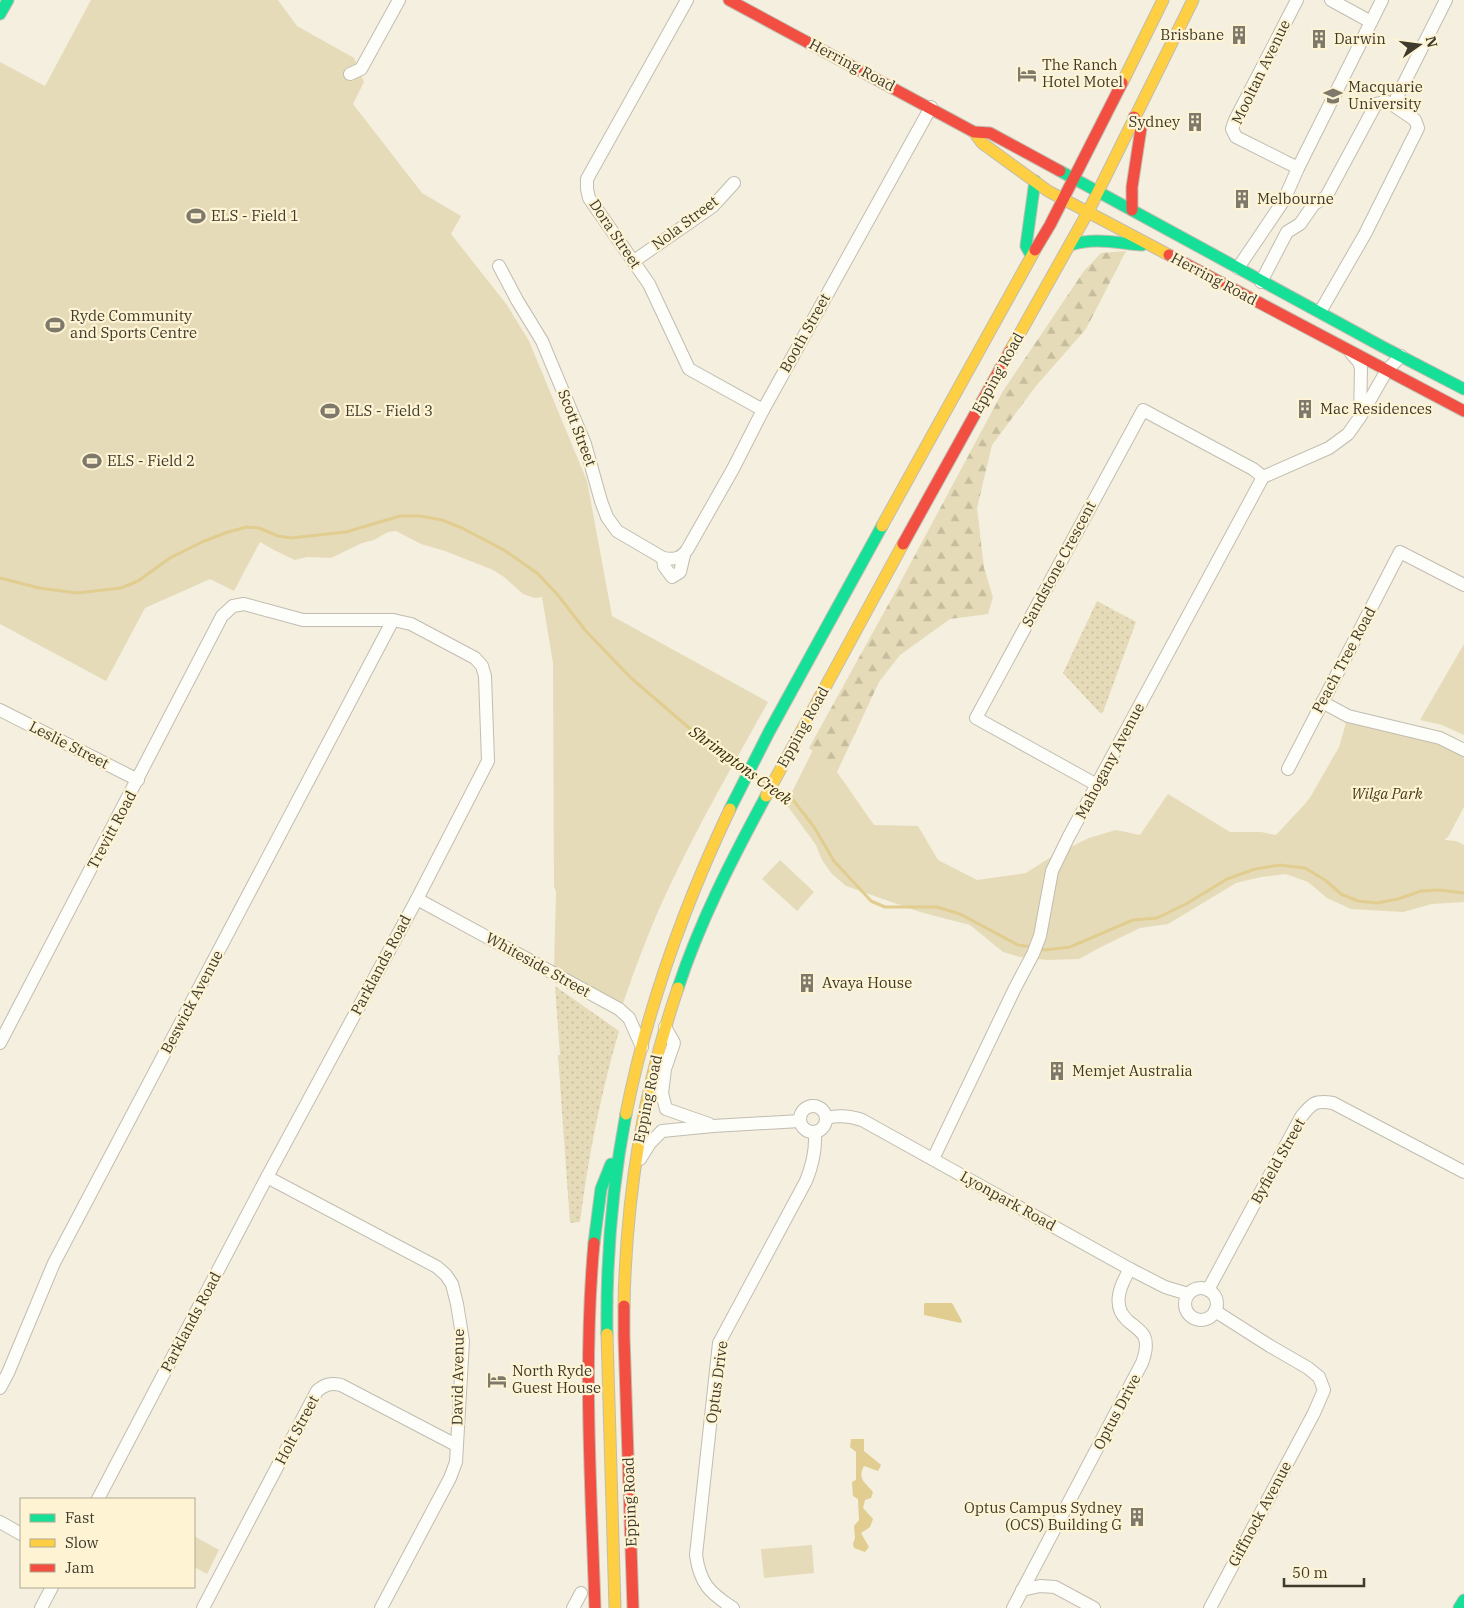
<svg xmlns="http://www.w3.org/2000/svg" width="1464" height="1608" viewBox="0 0 1464 1608" font-family="'IBM Plex Serif',serif">
<style>
.grass{fill:url(#grass-dots)}
.forest{fill:url(#forest-firs)}
.park{fill:#e6dbb8}
.water{fill:#e0cd8f}
.lines{fill:none;stroke-linecap:round;stroke-linejoin:round}
.stream{stroke:#e0cd8f;stroke-width:3}
.street-casing{stroke:#c1bdb0;stroke-width:14}
.fast-casing{stroke:#c1bdb0;stroke-width:13}
.slow-casing{stroke:#c1bdb0;stroke-width:13}
.jam-casing{stroke:#c1bdb0;stroke-width:13}
.street{stroke:#fdfdfa;stroke-width:12}
.fast{stroke:#16e098;stroke-width:11}
.slow{stroke:#ffcf43;stroke-width:11}
.jam{stroke:#f24e42;stroke-width:11}
.labels{text-anchor:middle;stroke-width:4.5;stroke-linejoin:round;paint-order:stroke}
.poi-label{font-size:15px;fill:#3e3a2d;stroke:#fef4d4;text-anchor:start}
.street-label{font-size:15px;fill:#3e3a2d;stroke:#fef4d4}
.park-label{font-size:15px;font-style:italic;fill:#463b18;stroke:#fef4d4}
.water-label{font-size:16px;font-style:italic;fill:#382e09;stroke:#fef4d4}
</style>
<defs>
<pattern id="grass-dots" width="8" height="8" patternUnits="userSpaceOnUse" patternTransform="scale(1.25)"><rect width="8" height="8" fill="#e6dbb8"/><path d="M2 2h.1M6 6h.1" fill="none" stroke="#c6bd9e" stroke-width="1.8" stroke-linecap="round"/></pattern>
<pattern id="forest-firs" width="22" height="20" patternUnits="userSpaceOnUse" patternTransform="scale(1.25)"><rect width="22" height="20" fill="#e6dbb8"/><path d="M5 1l3.5 6h-7zM16 11l3.5 6h-7z" fill="#c6bd9e"/></pattern>
</defs>
<rect width="100%" height="100%" fill="#f4efde"/>
<g class="grass">
<path d="M1097 601 1136 622 1103 712 1100 713 1063 673Z"/>
<path d="M555 986 619 1031C601 1093 588 1157 580 1222L570 1223 558 1055H560Z"/>
</g>
<path class="forest" d="M1126 251 1086 329 1036 386 992 445 977 508 984 568 993 597 988 614 950 619 900 655 879 682 837 772 809 748 893 596 1003 391 1084 271 1101 253Z"/>
<g class="park">
<path d="M91 0H278L297 26 354 58 364 82 353 104 422 193 461 216 451 234 507 305 529 341 587 481 612 616 768 702C736 760 702 818 673 879 653 920 637 963 622 1006L554 969 556 892 554 886 553 663 542 597 535 598 523 594 504 577 493 570 445 551 421 544 396 531 388 532 374 540 362 543 331 558 307 557 295 560 274 550 260 542 234 591 210 579 145 608 106 681 0 624V62L45 86Z"/>
<path d="M1464 644V735L1442 725 1420 720Z"/>
<path d="M1348 716 1464 750V807L1448 837 1444 840 1456 841 1464 845V902L1432 904 1403 912 1351 909 1327 898 1308 882 1286 874 1261 877 1236 883 1168 924 1140 928 1101 947 1079 959 1048 960 1020 957 1003 952 970 925 920 912 846 886 832 874 822 860 816 845 786 804 813 750 837 772 874 825 918 826 938 860 977 880 1026 873 1054 855 1089 838 1116 830 1140 835 1168 794 1230 832H1261L1276 835 1305 804 1311 796 1339 747Z"/>
<path d="M780 860 814 892 797 911 762 879Z"/>
<path d="M194 1536 219 1550 207 1574 194 1567Z"/>
<path d="M812 1545 814 1573 764 1578 761 1549Z"/>
</g>
<g class="water">
<path d="M925 1303H952L962 1321 961 1323 924 1315V1304Z"/>
<path d="M851 1439H864V1451L881 1465 878 1471 864 1466C857 1479 865 1482 873 1492L871 1498 865 1500 863 1508 873 1519 870 1527 861 1533 869 1547 865 1552 854 1548 853 1544 855 1538 854 1526 859 1520 858 1499 853 1496 852 1482 856 1480V1452L850 1447Z"/>
</g>
<g class="lines">
<g class="stream">
<path d="M0 578 39 588 77 593 121 588 138 581 170 558 202 542 228 532 247 527 259 528 278 536 291 538 346 532 400 516H420L442 520 462 528 504 550 537 573 557 594 585 630 631 678 709 745 744 769"/>
<path d="M753 775 765 782"/>
<path d="M777 789 790 796 814 827 834 861 871 901 885 907H937L960 914 1018 945 1032 947"/>
<path d="M1038 949 1045 950 1070 947 1133 920 1157 918 1186 904 1227 879 1255 869 1280 865 1305 868 1325 880 1341 894 1358 901 1377 903 1398 899 1421 891 1439 890 1464 893"/>
</g>
<g class="street-casing">
<g id="street">
<path d="M687 0 587 179V189L589 198 649 284 689 369 763 410"/>
<path d="M1297 0 1235 120 1232 129 1236 137 1298 168"/>
<path d="M1331 0 1371 22"/>
<path d="M350 74 361 69 399 0"/>
<path d="M1393 105 1446 0"/>
<path d="M634 261 713 206 734 183"/>
<path d="M499 266 517 300 542 341 585 444 601 501 607 517 617 531 663 558C673 560 681 559 687 550L733 469 763 410 931 107"/>
<path d="M1238 268 1284 200 1298 168 1382 0"/>
<path d="M1261 282 1287 232 1300 224 1314 204 1326 197 1376 104 1387 102 1393 105 1415 120 1418 128 1365 234 1320 312"/>
<path d="M1351 353 1359 362 1361 368 1360 417"/>
<path d="M663 558 664 566 672 577 680 572 684 555"/>
<path d="M1322 702 1348 716 1440 738 1464 750"/>
<path d="M0 710 138 780"/>
<path d="M1288 769 1400 552 1464 585"/>
<path d="M1097 785 976 718 1143 410 1253 469 1263 477"/>
<path d="M417 899 619 1009 629 1018 642 1047"/>
<path d="M665 1027 674 1043 665 1069 662 1093 666 1109 709 1124"/>
<path d="M0 1043 222 616 233 606 244 604 303 620H393L411 624 475 658 482 666 485 676 488 761 417 899 267 1177 98 1499"/>
<circle cx="813" cy="1119" r="13"/>
<path d="M827 1118C839 1115 850 1116 862 1120L1130 1269 1165 1287 1188 1294"/>
<path d="M640 1159 650 1143 662 1131 713 1126 800 1121"/>
<path d="M933 1159 1015 988 1033 954 1040 936 1052 871 1068 838 1263 477 1329 448 1348 434 1360 417 1387 370 1401 356"/>
<path d="M267 1177 437 1267 446 1275 452 1284 457 1304 463 1341 456 1462 450 1478 381 1608"/>
<circle cx="1201" cy="1304" r="16"/>
<path d="M1208 1290 1301 1117C1312 1103 1315 1100 1333 1103L1464 1172"/>
<path d="M0 1388 8 1373 54 1263 393 620"/>
<path d="M0 1522 21 1534"/>
<path d="M1022 1590 1040 1586 1055 1587 1094 1608"/>
<path d="M41 1608 52 1587"/>
<path d="M203 1608 317 1391C325 1384 331 1383 341 1385L456 1445"/>
<path d="M573 1608 581 1593"/>
<path d="M733 1608C710 1593 700 1584 696 1555L719 1343 806 1181C813 1164 816 1150 815 1132"/>
<path d="M1013 1608 1142 1363C1145 1355 1148 1344 1144 1336 1140 1329 1132 1325 1127 1320 1111 1305 1121 1284 1130 1269"/>
<path d="M1210 1608 1314 1413 1324 1390 1319 1377 1308 1368 1270 1346 1215 1311"/>
</g>
</g>
<g class="fast-casing">
<g id="fast">
<path d="M0 14 8 0"/>
<path d="M1060 171 1383 347 1464 389"/>
<path d="M1070 245C1095 237 1117 243 1142 245"/>
<path d="M1031 255 1026 246 1035 181"/>
<path d="M730 809 769 732 882 526"/>
<path d="M678 988C700 921 732 859 766 796"/>
<path d="M594 1243 601 1189 611 1164"/>
<path d="M607 1334C606 1259 612 1187 626 1114"/>
<path d="M1459 1608 1464 1600"/>
</g>
</g>
<g class="slow-casing">
<g id="slow">
<path d="M1122 83 1163 0"/>
<path d="M974 132 982 143 1048 191 1169 255"/>
<path d="M1010 351 1088 212 1193 0"/>
<path d="M882 526 1035 250"/>
<path d="M766 796 903 544"/>
<path d="M626 1114C647 1008 684 906 730 809"/>
<path d="M624 1306C626 1199 643 1090 678 988"/>
<path d="M607 1334 615 1608"/>
</g>
</g>
<g class="jam-casing">
<g id="jam">
<path d="M729 0 974 132 990 133 1060 171"/>
<path d="M1132 210V187L1141 128 1134 117"/>
<path d="M1035 250 1050 225 1122 83"/>
<path d="M1169 255 1464 411"/>
<path d="M903 544 1010 351"/>
<path d="M594 1243C583 1364 591 1486 595 1608"/>
<path d="M624 1306V1336L633 1608"/>
</g>
</g>
<use href="#street" class="street"/>
<use href="#fast" class="fast"/>
<use href="#slow" class="slow"/>
<use href="#jam" class="jam"/>
</g>
<defs>
<g id="building-bare" transform="scale(1.5)"><path d="M-4-6H4V6H1V3H-1V6H-4ZM-2.5-4.3h1.7v1.8h-1.7ZM.8-4.3h1.7v1.8H.8ZM-2.5-1h1.7V.8h-1.7ZM.8-1h1.7V.8H.8Z" fill="#7e796b" stroke="#fef4d4" stroke-width="2.5" paint-order="stroke"/></g>
<g id="hotel-bare" transform="scale(1.5)"><path d="M-6-4.5h1.5V1H6V5H4.5V3h-9V5H-6ZM-4 0a1.8 1.8 0 1 1 3.6 0ZM.5 0V-2.5h3Q6-2.5 6 0Z" fill="#7e796b" stroke="#fef4d4" stroke-width="2.5" paint-order="stroke"/></g>
<g id="university-bare" transform="scale(1.5)"><path d="M0-5L7-2L0 1L-7-2ZM-4 1L0 2.5L4 1V4Q0 6-4 4Z" fill="#7e796b" stroke="#fef4d4" stroke-width="2.5" paint-order="stroke"/></g>
<g id="stadium-bare" transform="scale(1.5)"><path d="M0-5a6.5 5 0 1 0 0 10a6.5 5 0 1 0 0-10ZM-3.5-1.8h7v3.6h-7Z" fill="#7e796b" stroke="#fef4d4" stroke-width="2.5" paint-order="stroke"/></g>
</defs>
<g fill-rule="evenodd">
<use href="#building-bare" x="1239" y="35"/>
<use href="#building-bare" x="1319" y="39"/>
<use href="#hotel-bare" x="1027" y="74"/>
<use href="#university-bare" x="1333" y="96"/>
<use href="#building-bare" x="1195" y="122"/>
<use href="#building-bare" x="1242" y="199"/>
<use href="#stadium-bare" x="196" y="216"/>
<use href="#stadium-bare" x="55" y="325"/>
<use href="#building-bare" x="1305" y="409"/>
<use href="#stadium-bare" x="330" y="411"/>
<use href="#stadium-bare" x="92" y="461"/>
<use href="#building-bare" x="807" y="983"/>
<use href="#building-bare" x="1057" y="1071"/>
<use href="#hotel-bare" x="497" y="1380"/>
<use href="#building-bare" x="1137" y="1517"/>
</g>
<g class="labels">
<g class="poi-label">
<text x="1224" y="40" text-anchor="end">Brisbane</text>
<text x="1334" y="44">Darwin</text>
<text x="1042" y="70">The Ranch<tspan x="1042" dy="17">Hotel Motel</tspan></text>
<text x="1348" y="92">Macquarie<tspan x="1348" dy="17">University</tspan></text>
<text x="1180" y="127" text-anchor="end">Sydney</text>
<text x="1257" y="204">Melbourne</text>
<text x="211" y="221">ELS - Field 1</text>
<text x="70" y="321">Ryde Community<tspan x="70" dy="17">and Sports Centre</tspan></text>
<text x="1320" y="414">Mac Residences</text>
<text x="345" y="416">ELS - Field 3</text>
<text x="107" y="466">ELS - Field 2</text>
<text x="822" y="988">Avaya House</text>
<text x="1072" y="1076">Memjet Australia</text>
<text x="512" y="1376">North Ryde<tspan x="512" dy="17">Guest House</tspan></text>
<text x="1122" y="1513" text-anchor="end">Optus Campus Sydney<tspan x="1122" dy="17">(OCS) Building G</tspan></text>
</g>
<g class="street-label">
<text transform="translate(852 65) rotate(28)" y="5">Herring Road</text>
<text transform="translate(1261 72) rotate(-64)" y="5">Mooltan Avenue</text>
<text transform="translate(685 223) rotate(-37)" y="5">Nola Street</text>
<text transform="translate(615 234) rotate(56)" y="5">Dora Street</text>
<text transform="translate(1214 279) rotate(28)" y="5">Herring Road</text>
<text transform="translate(805 333) rotate(-61)" y="5">Booth Street</text>
<text transform="translate(998 373) rotate(-61)" y="5">Epping Road</text>
<text transform="translate(577 428) rotate(69)" y="5">Scott Street</text>
<text transform="translate(1059 564) rotate(-62)" y="5">Sandstone Crescent</text>
<text transform="translate(1344 660) rotate(-62)" y="5">Peach Tree Road</text>
<text transform="translate(803 727) rotate(-61)" y="5">Epping Road</text>
<text transform="translate(69 745) rotate(27)" y="5">Leslie Street</text>
<text transform="translate(1110 761) rotate(-62)" y="5">Mahogany Avenue</text>
<text transform="translate(112 830) rotate(-62)" y="5">Trevitt Road</text>
<text transform="translate(381 965) rotate(-62)" y="5">Parklands Road</text>
<text transform="translate(538 965) rotate(29)" y="5">Whiteside Street</text>
<text transform="translate(192 1002) rotate(-62)" y="5">Beswick Avenue</text>
<text transform="translate(648 1099) rotate(-78)" y="5">Epping Road</text>
<text transform="translate(1278 1161) rotate(-61)" y="5">Byfield Street</text>
<text transform="translate(1008 1201) rotate(29)" y="5">Lyonpark Road</text>
<text transform="translate(191 1322) rotate(-62)" y="5">Parklands Road</text>
<text transform="translate(458 1377) rotate(-89)" y="5">David Avenue</text>
<text transform="translate(717 1382) rotate(-82)" y="5">Optus Drive</text>
<text transform="translate(1117 1412) rotate(-62)" y="5">Optus Drive</text>
<text transform="translate(297 1430) rotate(-62)" y="5">Holt Street</text>
<text transform="translate(630 1502) rotate(-92)" y="5">Epping Road</text>
<text transform="translate(1260 1514) rotate(-62)" y="5">Giffnock Avenue</text>
</g>
<g class="park-label">
<text x="1387" y="799">Wilga Park</text>
</g>
<g class="water-label">
<text transform="translate(741 765) rotate(36)" y="6">Shrimptons Creek</text>
</g>
</g>
<rect x="20" y="1498" width="175" height="90" fill="#fef4d4" stroke="#b1aa91"/>
<rect x="30" y="1514" width="25" height="8" fill="#16e098" stroke="#b1aa91"/>
<text x="65" y="1523" font-size="15" fill="#3e3a2d">Fast</text>
<rect x="30" y="1539" width="25" height="8" fill="#ffcf43" stroke="#b1aa91"/>
<text x="65" y="1548" font-size="15" fill="#3e3a2d">Slow</text>
<rect x="30" y="1564" width="25" height="8" fill="#f24e42" stroke="#b1aa91"/>
<text x="65" y="1573" font-size="15" fill="#3e3a2d">Jam</text>
<g transform="translate(1419 45) rotate(76)" stroke="#fef4d4" stroke-width="4" paint-order="stroke">
<path d="M0-4L9 19L0 12L-9 19Z" fill="#3e3a2d"/>
<text y="-8" font-size="14" font-weight="bold" text-anchor="middle" fill="#3e3a2d">N</text>
</g>
<path d="M1284 1578v8h80v-8" fill="none" stroke="#3e3a2d" stroke-width="2.5"/>
<text x="1292" y="1578" font-size="15" fill="#3e3a2d" stroke="#fef4d4" stroke-width="4" paint-order="stroke">50 m</text>
</svg>
